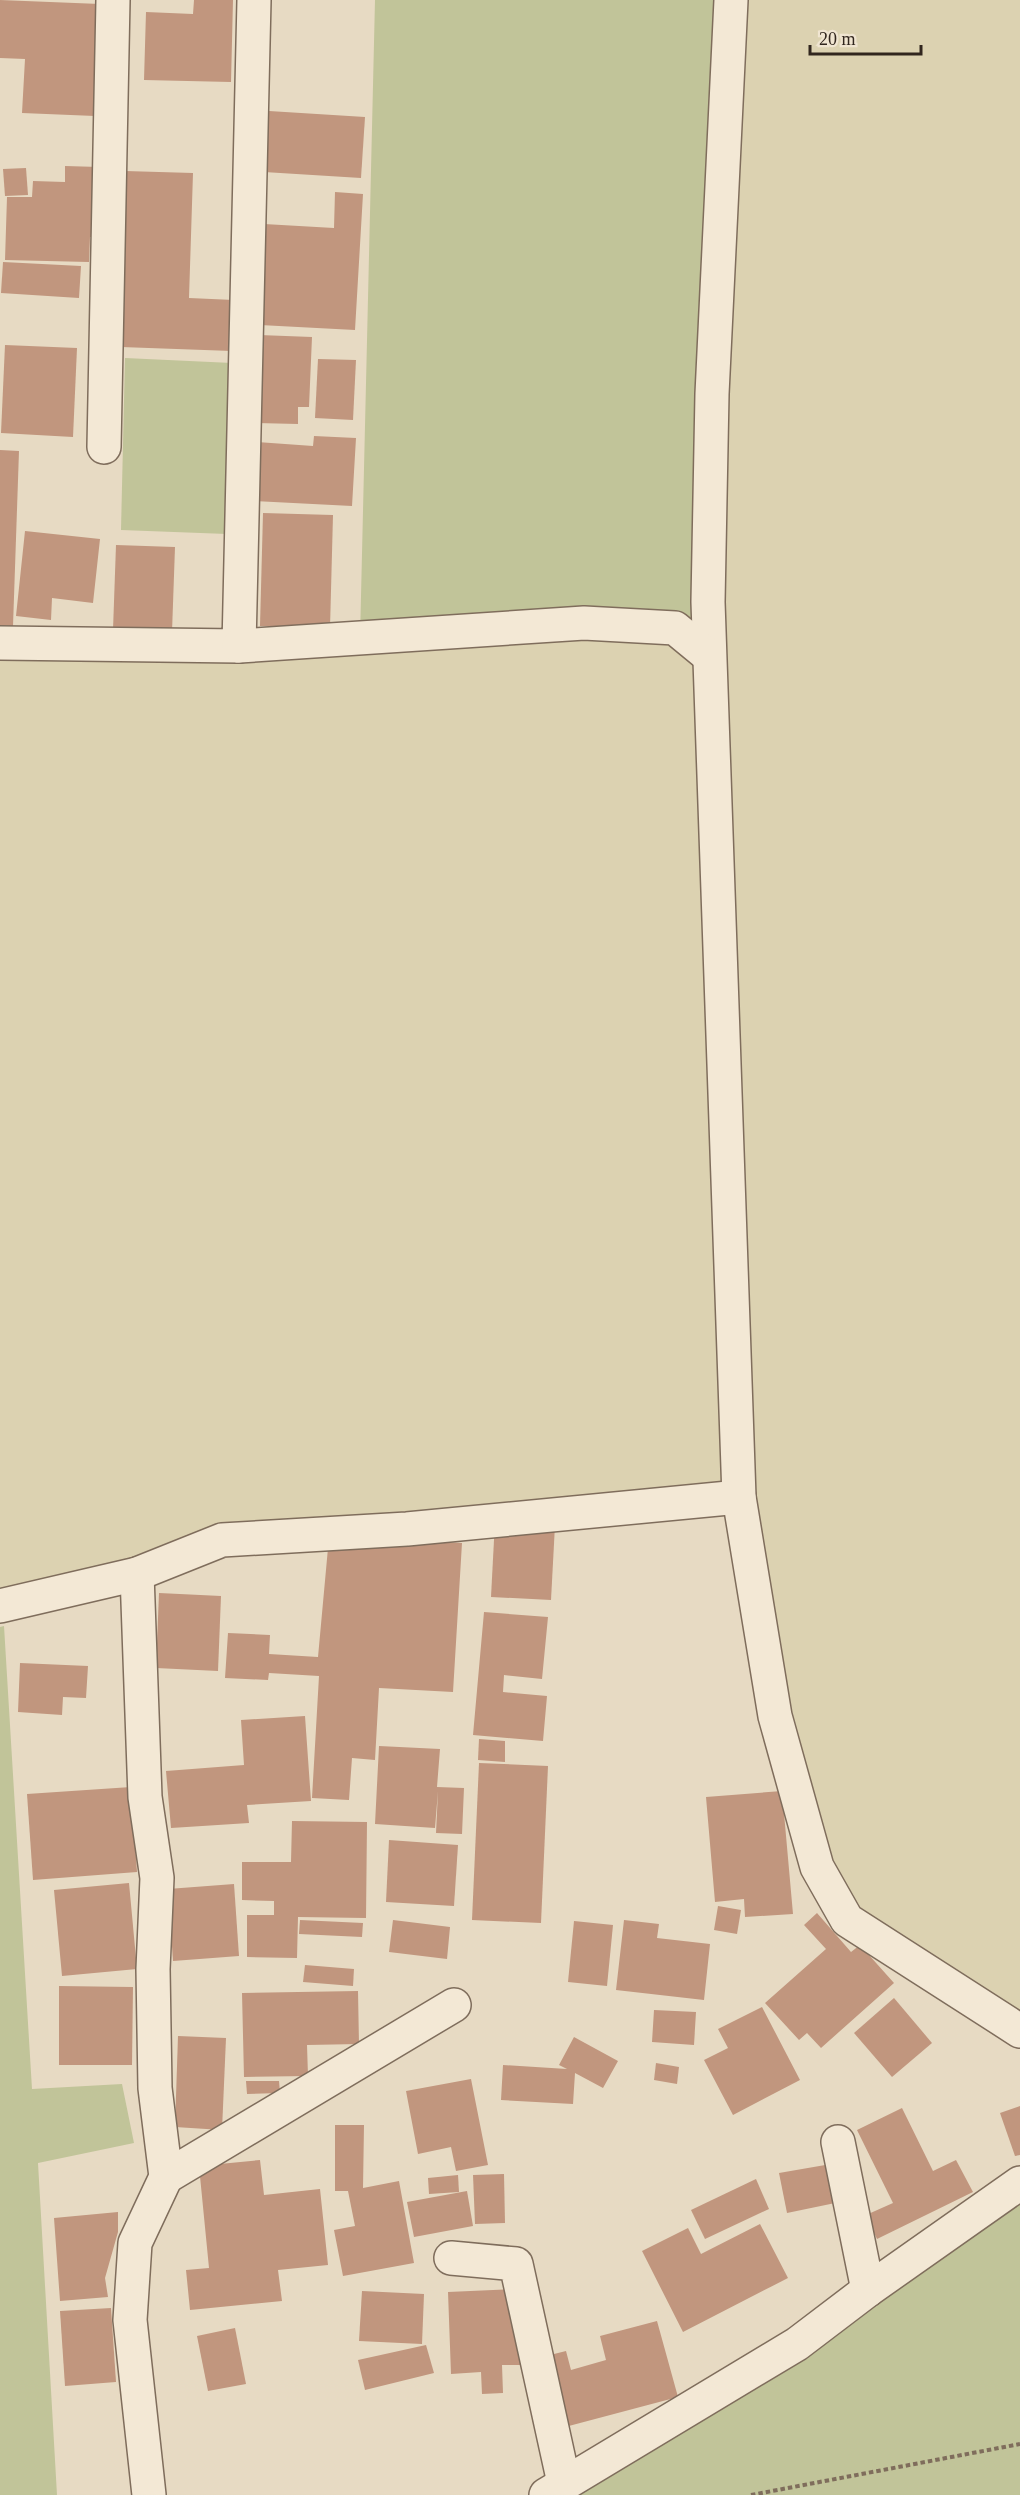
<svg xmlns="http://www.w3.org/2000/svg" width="1020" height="2495" viewBox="0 0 1020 2495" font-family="'Times New Roman',serif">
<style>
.farmland{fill:#dcd2b1}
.green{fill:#c1c499}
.building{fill:#c1967e}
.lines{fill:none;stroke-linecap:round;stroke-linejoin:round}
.street-casing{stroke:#7f6d5c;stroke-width:36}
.path{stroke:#7f6d5c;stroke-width:4;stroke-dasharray:4.5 3;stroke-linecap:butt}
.street{stroke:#f3e8d5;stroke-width:33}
</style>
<rect width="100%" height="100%" fill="#e7dac3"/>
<path class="farmland" d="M748 0H1020V2031L847 1920 817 1867 739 1497 222 1540 0 1606V643L239 646 708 602Z"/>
<g class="green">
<path d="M375 0H724L709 656 675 628 360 639Z"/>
<path d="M125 358 232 363 227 534 121 530Z"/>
<path d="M4 1626 32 2089 122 2084 134 2143 38 2163 57 2495H0V1627Z"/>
<path d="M1020 2183V2495H546Z"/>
</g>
<g class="building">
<path d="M0 0 100 4 95 116 22 113 25 59 0 58Z"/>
<path d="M194 0H233L231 82 144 80 146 12 193 14Z"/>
<path d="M269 111 365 117 361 178 264 172Z"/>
<path d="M65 166 99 167 98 237H90L89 262 5 260 7 197H32L33 181 65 182Z"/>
<path d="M26 168 28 195 5 196 3 169Z"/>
<path d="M125 171 193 173 189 298 234 300 232 351 121 347Z"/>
<path d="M335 192 363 194 355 330 260 325 264 224 334 228Z"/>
<path d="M3 262 81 266 79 298 1 293Z"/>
<path d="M259 335 312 337 309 407H298V424L256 423Z"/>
<path d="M5 345 77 348 73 437 1 433Z"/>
<path d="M318 359 356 360 353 420 315 418Z"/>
<path d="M314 436 356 438 352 506 254 501 257 442 313 446Z"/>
<path d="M0 450 19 451 13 626 0 625Z"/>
<path d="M263 513 333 515 330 628 260 626Z"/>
<path d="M25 531 100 539 93 603 52 598 51 620 16 616Z"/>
<path d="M116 545 175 547 172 632 113 630Z"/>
<path d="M495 1521 555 1525 551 1600 491 1597Z"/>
<path d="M412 1540 462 1543 453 1692 379 1688 375 1760 352 1758 349 1800 312 1798 319 1676 269 1673 268 1680 225 1678 228 1633 270 1635 269 1654 318 1657 328 1548Z"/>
<path d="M159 1593 221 1596 218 1671 156 1668Z"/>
<path d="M484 1612 548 1617 542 1679 504 1675 503 1692 547 1696 543 1741 473 1735Z"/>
<path d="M20 1663 88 1666 86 1698 63 1697 62 1715 18 1712Z"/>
<path d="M305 1716 311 1801 247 1805 249 1823 171 1828 166 1771 244 1765 241 1720Z"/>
<path d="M479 1739 505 1741V1762L478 1760Z"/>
<path d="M379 1746 440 1749 437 1787 464 1788 462 1834 436 1833 438 1791 435 1828 375 1824Z"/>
<path d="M479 1763 548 1766 541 1923 472 1920Z"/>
<path d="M131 1787 137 1872 33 1880 27 1794Z"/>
<path d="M782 1791 793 1914 745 1917 744 1899 715 1902 706 1797Z"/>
<path d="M292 1821 367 1822 366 1918 298 1917 297 1958 247 1957V1915H274V1901L242 1900V1862H291Z"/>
<path d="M389 1840 458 1845 454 1906 386 1902Z"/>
<path d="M129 1883 137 1969 62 1976 54 1890Z"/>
<path d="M234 1884 239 1956 173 1961 168 1889Z"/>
<path d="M718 1906 741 1910 737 1934 714 1930Z"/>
<path d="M817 1913 851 1952 860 1945 894 1983 821 2048 807 2033 799 2040 765 2003 826 1949 804 1925Z"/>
<path d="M300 1920 363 1923 362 1937 299 1934Z"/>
<path d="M393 1920 450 1927 447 1959 389 1952Z"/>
<path d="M624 1920 659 1924 657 1938 710 1944 704 2000 616 1990Z"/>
<path d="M574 1921 613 1925 607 1986 568 1982Z"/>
<path d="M305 1965 354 1969 353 1986 303 1982Z"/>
<path d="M59 1986 133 1987 132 2065H59Z"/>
<path d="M358 1991 359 2044 307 2045 308 2076 244 2077 242 1993Z"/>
<path d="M894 1998 932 2043 892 2077 854 2033Z"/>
<path d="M762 2007 800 2080 733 2115 704 2060 728 2048 718 2029Z"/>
<path d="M654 2010 696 2012 694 2045 652 2042Z"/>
<path d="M178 2036 226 2038 222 2130 175 2127Z"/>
<path d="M574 2037 618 2061 603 2088 575 2073 573 2104 501 2100 503 2065 567 2069 559 2065Z"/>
<path d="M656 2063 679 2067 677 2084 654 2080Z"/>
<path d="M471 2079 488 2165 456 2171 451 2147 418 2154 406 2091Z"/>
<path d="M246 2081H279L280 2093 247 2094Z"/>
<path d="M1020 2106V2155L1015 2156 1000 2113Z"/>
<path d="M902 2108 933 2171 956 2160 973 2192 877 2239 866 2215 893 2203 857 2130Z"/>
<path d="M335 2125H364L363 2188 399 2181 414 2263 343 2276 334 2230 355 2226 348 2191H335Z"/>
<path d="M260 2160 264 2195 320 2189 328 2265 278 2270 282 2301 190 2310 186 2270 209 2268 199 2166Z"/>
<path d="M831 2164 840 2202 787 2213 779 2173Z"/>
<path d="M504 2174 505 2223 475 2224 473 2175Z"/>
<path d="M458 2175 459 2192 429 2194 428 2178Z"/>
<path d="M756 2179 769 2209 705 2239 691 2210Z"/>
<path d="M467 2191 473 2226 414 2237 407 2202Z"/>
<path d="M118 2212V2232L105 2278 108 2297 60 2301 54 2218Z"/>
<path d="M760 2224 788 2278 683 2332 642 2251 688 2228 701 2254Z"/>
<path d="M518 2289 521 2365H502L503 2393 482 2394 481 2372 451 2374 448 2292Z"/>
<path d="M362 2291 424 2294 422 2344 359 2341Z"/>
<path d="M111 2308 116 2382 65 2386 60 2311Z"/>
<path d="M657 2321 678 2397 565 2427 546 2356 566 2351 571 2370 606 2360 600 2336Z"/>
<path d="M235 2328 246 2384 208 2391 197 2336Z"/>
<path d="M426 2345 434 2373 365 2390 358 2360Z"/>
</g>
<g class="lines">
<g class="street-casing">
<g id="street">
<path d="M731 0 712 394 708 602 739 1497 775 1716 817 1867 847 1920 1020 2031"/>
<path d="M104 447 113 0"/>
<path d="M0 643 239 646 254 0"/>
<path d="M239 646 584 623 675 628 709 656"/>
<path d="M137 1574 145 1797 157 1878 153 1969 155 2088 166 2177 135 2243 130 2320 149 2495"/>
<path d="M0 1606 137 1574 222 1540 407 1529 739 1497"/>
<path d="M838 2142 868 2290"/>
<path d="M166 2177 454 2005"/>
<path d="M451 2258 516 2264 564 2483"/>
<path d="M546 2495 797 2344 868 2290 1020 2183"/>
</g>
</g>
<path class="path" d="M751 2495 1020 2444"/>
<use href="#street" class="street"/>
</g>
<path d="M810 45v9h111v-9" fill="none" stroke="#31261e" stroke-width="3"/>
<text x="819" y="45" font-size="18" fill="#31261e" stroke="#f0e5d1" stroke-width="4.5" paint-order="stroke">20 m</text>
</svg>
